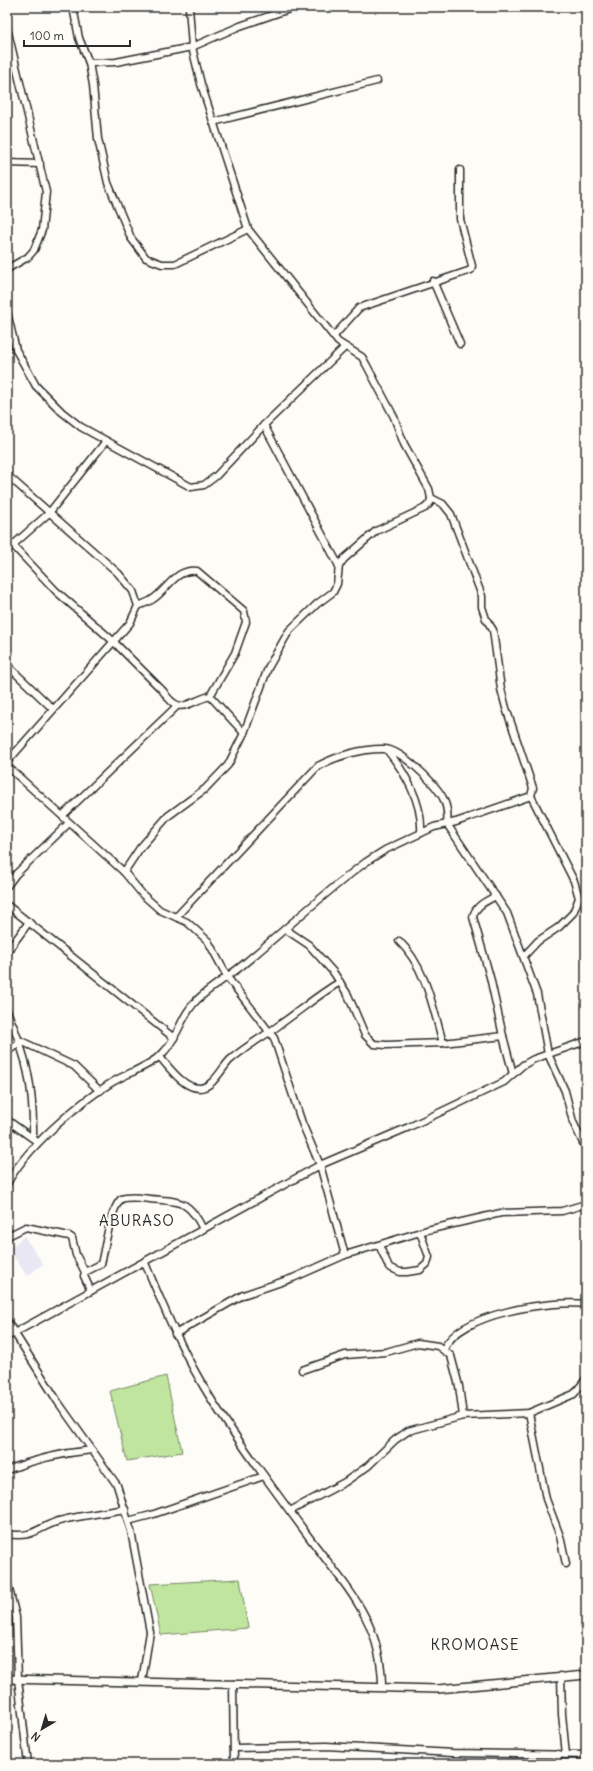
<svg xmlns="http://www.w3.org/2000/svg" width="593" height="1771" viewBox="0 0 593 1771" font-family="Delius,sans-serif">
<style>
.built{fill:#e9e7f3}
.green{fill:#c0e59f;stroke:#768865}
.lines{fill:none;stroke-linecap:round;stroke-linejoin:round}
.minor-casing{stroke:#2b2b2b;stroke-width:9}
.tertiary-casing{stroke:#2b2b2b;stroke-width:10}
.minor{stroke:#fdfcf7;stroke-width:6}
.tertiary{stroke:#fdfcf7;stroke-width:7}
.labels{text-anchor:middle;stroke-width:4;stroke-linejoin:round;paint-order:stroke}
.quarter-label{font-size:15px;letter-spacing:1px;fill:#2b2b2b;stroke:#fdfcf7}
</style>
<rect width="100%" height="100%" fill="#fdfcf7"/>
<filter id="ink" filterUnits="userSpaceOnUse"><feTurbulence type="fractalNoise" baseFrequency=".025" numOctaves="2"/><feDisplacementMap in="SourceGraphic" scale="8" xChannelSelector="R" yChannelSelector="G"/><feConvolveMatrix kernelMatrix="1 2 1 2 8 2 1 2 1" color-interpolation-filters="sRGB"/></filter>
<g filter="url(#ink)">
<path class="built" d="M24 1236 43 1264 27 1276 9 1249Z"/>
<g class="green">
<path d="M166 1376 182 1452 127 1461 110 1391Z"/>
<path d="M240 1579 248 1628 161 1635 150 1584Z"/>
</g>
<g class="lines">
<g class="minor-casing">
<g id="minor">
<path d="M73 7 79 38 89 63 93 85 98 139 108 183 131 238 146 258 162 264H175L248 229"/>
<path d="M7 28 46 192 42 230 34 250 28 257 7 269"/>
<path d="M89 63 116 62 192 47 240 26 295 7"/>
<path d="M213 122 377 81"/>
<path d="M7 163 40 164"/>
<path d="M433 281 460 344"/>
<path d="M7 312 16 350 36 386 62 412 81 427 191 487 204 485 216 476 264 425 345 347"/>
<path d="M334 336 359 308 471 270 472 266 460 219V170"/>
<path d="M264 425 339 566"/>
<path d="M7 475 118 573 133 591 138 606 130 623 7 762"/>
<path d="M7 539 56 591 113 641 163 691C180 717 187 702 210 696L244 733"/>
<path d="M13 545 49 513 106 441"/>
<path d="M138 606C143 604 149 602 153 599 168 589 176 568 197 571L244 611 246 622 235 653 210 696"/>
<path d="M7 665 53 709"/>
<path d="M387 750C405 772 423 803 421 833"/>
<path d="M7 766 124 872 143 895 160 910 187 922 208 941 228 978 274 1038 302 1123 320 1165 345 1255"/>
<path d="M63 815 177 706"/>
<path d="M124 872 140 848 168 816 205 789 228 765 244 733 268 668 281 645 289 631 317 604 333 592 337 584 339 566 344 559 376 531 425 508 430 503 431 498 429 489 404 444 394 417 366 364 362 357 338 342 248 229 201 84 192 47 189 7"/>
<path d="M7 886 16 874 69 823"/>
<path d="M496 896C486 901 475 906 473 917L490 977 503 1036"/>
<path d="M7 905 174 1038"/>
<path d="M176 917 318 766C337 756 363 748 385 749 402 750 437 785 444 800 447 807 448 816 447 824L507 913 537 994 548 1054 565 1091 573 1122 586 1149"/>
<path d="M285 929 309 945 334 973 348 995 365 1035 374 1044 386 1045 443 1043 503 1036 513 1074"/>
<path d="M399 941C426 967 433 1008 443 1043"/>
<path d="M7 952 29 922"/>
<path d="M524 956 538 941 559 927 573 913 579 898 574 881 531 796"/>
<path d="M7 1011C27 1056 34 1089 33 1138"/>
<path d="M21 1041 74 1066 100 1091"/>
<path d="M7 1052 21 1041"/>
<path d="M159 1056C169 1067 183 1088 199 1088 213 1088 221 1069 230 1060 246 1046 265 1036 282 1023 302 1009 319 994 340 982"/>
<path d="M7 1120 35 1140"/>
<path d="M7 1184C25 1149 77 1104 111 1083 127 1073 149 1067 163 1053 178 1038 181 1015 197 1000 210 987 230 976 245 963 285 930 324 893 366 862L385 850 434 827 456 822 531 796 533 788 506 708 501 689 493 630 486 619 482 607V596L451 514 443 504 431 498"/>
<path d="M7 1235H10L26 1227 69 1236 72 1238 76 1255 85 1272"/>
<path d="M379 1245 389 1267 400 1272H407L420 1270 427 1264 429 1257 420 1232"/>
<path d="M145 1263C165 1311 185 1358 213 1402 242 1447 274 1490 306 1533 343 1584 382 1619 382 1687"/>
<path d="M91 1291 84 1276 85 1272 101 1264C105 1248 110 1210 121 1199 130 1196 141 1198 150 1199 180 1202 188 1199 203 1229"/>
<path d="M7 1321 58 1402 117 1485 131 1531 150 1632 142 1681"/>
<path d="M175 1334 243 1295 293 1278 345 1255 427 1230 501 1213 562 1211 586 1204"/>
<path d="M7 1337 320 1165 409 1127 504 1082 523 1065 534 1059 586 1041"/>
<path d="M444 1349C459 1313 551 1300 586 1304"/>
<path d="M302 1370 345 1355 386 1352 418 1343 438 1346 451 1356 459 1386 463 1416"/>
<path d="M529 1413 546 1499 560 1536 566 1564"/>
<path d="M7 1470C35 1459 62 1453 92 1450"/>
<path d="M290 1511 345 1482 368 1466 395 1440 408 1431 463 1416 529 1413 574 1394 586 1379"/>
<path d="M128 1521 151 1515 264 1476"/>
<path d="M7 1534C36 1539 39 1525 63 1520 83 1515 104 1513 125 1509"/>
<path d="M7 1581 16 1617 18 1679 28 1764"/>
<path d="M561 1676 562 1714 566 1755"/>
<path d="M233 1684 234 1764"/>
<path d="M234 1748 326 1746 453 1753 586 1755"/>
<path d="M556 1764 558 1754"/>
</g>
</g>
<g class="tertiary-casing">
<path id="tertiary" d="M7 1679 438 1689 586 1675"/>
</g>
<use href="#minor" class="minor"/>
<use href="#tertiary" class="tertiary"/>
</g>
</g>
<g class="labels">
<g class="quarter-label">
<text x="137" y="1226">ABURASO</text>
<text x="475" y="1650">KROMOASE</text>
</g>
</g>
<rect width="593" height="1771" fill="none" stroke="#fdfcf7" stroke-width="24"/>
<rect x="12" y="12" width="569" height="1747" fill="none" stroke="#2b2b2b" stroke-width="1.5" filter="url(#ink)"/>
<g transform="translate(42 1729) rotate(218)" stroke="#fdfcf7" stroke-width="3" paint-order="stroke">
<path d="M0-3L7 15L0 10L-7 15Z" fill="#2b2b2b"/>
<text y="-6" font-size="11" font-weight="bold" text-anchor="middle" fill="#2b2b2b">N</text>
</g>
<path d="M24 40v6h106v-6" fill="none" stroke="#2b2b2b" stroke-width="2"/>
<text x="30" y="40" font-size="12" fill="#2b2b2b" stroke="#fdfcf7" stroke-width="3" paint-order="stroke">100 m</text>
</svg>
